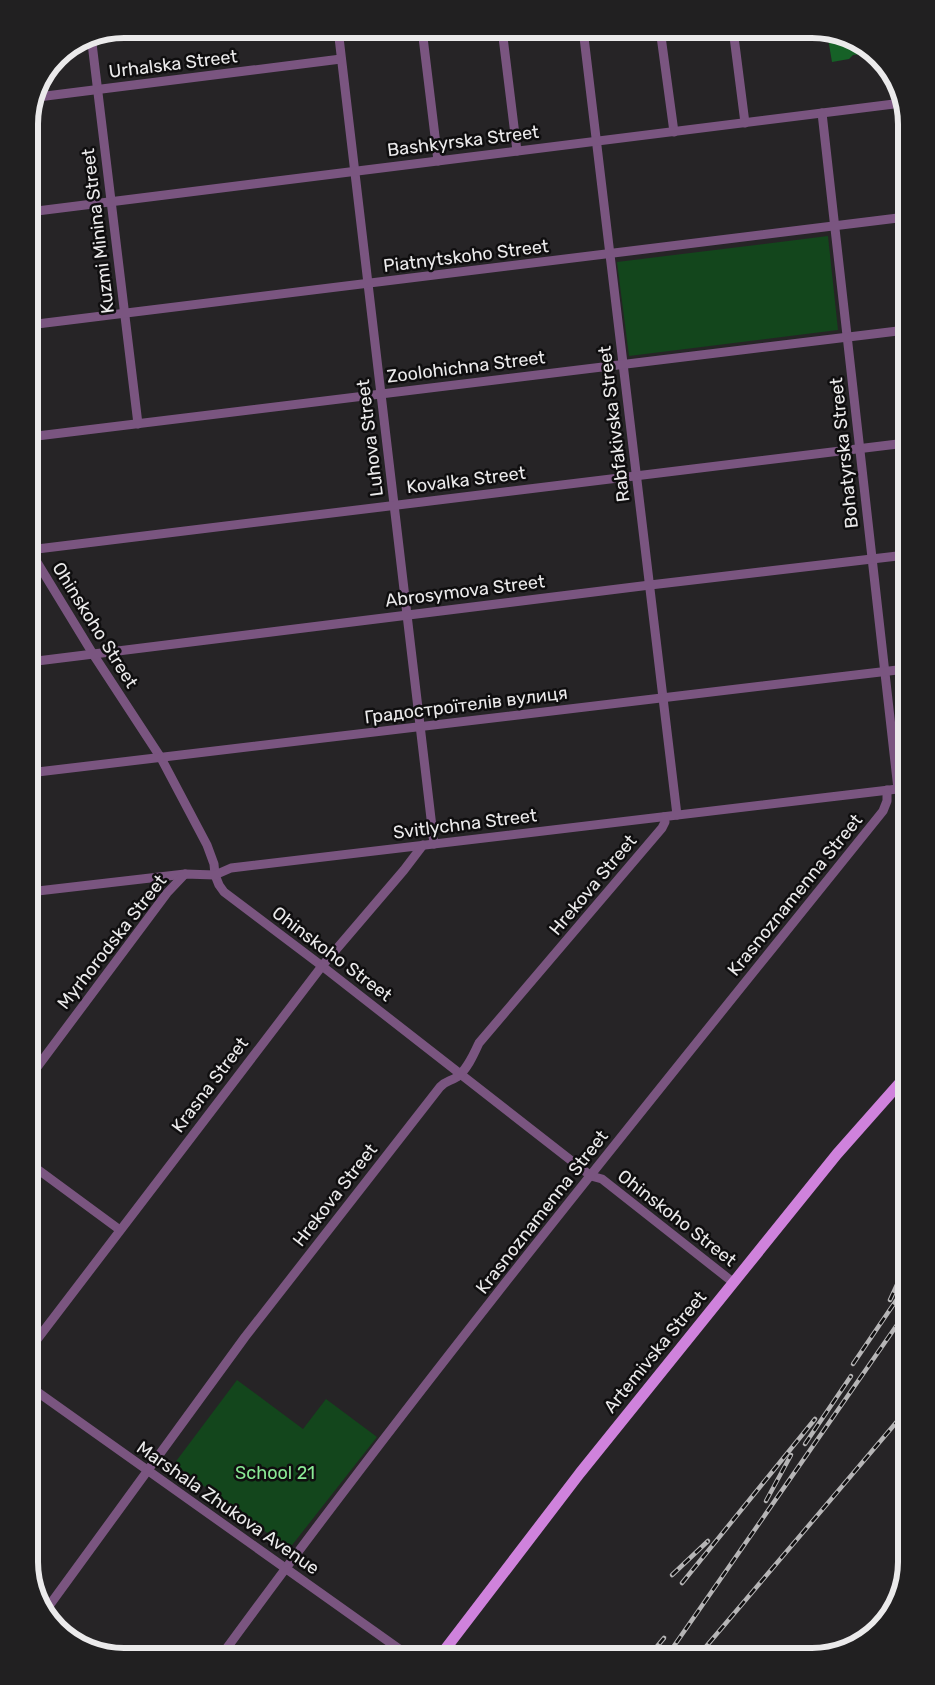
<svg xmlns="http://www.w3.org/2000/svg" width="935" height="1685" viewBox="0 0 935 1685" font-family="Rubik,sans-serif">
<style>
.green{fill:#13461c}
.forest{fill:#166127}
.lines{fill:none;stroke-linecap:round;stroke-linejoin:round}
.minor{stroke:#7a5580;stroke-width:9}
.major{stroke:#cf82dc;stroke-width:11}
.rail-casing{stroke:#b6b5b6;stroke-width:4.5}
.rail{stroke:#0f0e0f;stroke-width:2.5;stroke-dasharray:8;stroke-linecap:butt}
.labels{text-anchor:middle;stroke-width:5;stroke-linejoin:round;paint-order:stroke}
.street-label{font-size:18px;fill:#ebeaeb;stroke:#0f0e0f}
.park-label{font-size:18px;fill:#8ae995;stroke:#0f0e0f}
.rim{fill:none;stroke:#ebeaeb;stroke-width:6}
</style>
<rect width="100%" height="100%" fill="#262426"/>
<g class="green">
<path d="M828 236 838 330 629 356 617 262Z"/>
<path d="M237 1380 303 1429 326 1399 377 1437 289 1549 174 1464Z"/>
</g>
<path class="forest" d="M827 32 864 45 871 53 853 55 849 59 832 62Z"/>
<g class="lines">
<g class="minor">
<path d="M338 29 434 844"/>
<path d="M422 29 438 161"/>
<path d="M502 29 517 151"/>
<path d="M583 29 677 815"/>
<path d="M660 29 674 132"/>
<path d="M733 29 745 123"/>
<path d="M91 35 138 424"/>
<path d="M38 97 341 59"/>
<path d="M822 113 898 789"/>
<path d="M29 212 902 103"/>
<path d="M29 325 906 217"/>
<path d="M29 437 906 330"/>
<path d="M29 549 93 654 161 758 207 845 214 864 215 875 219 885 224 892 322 966 591 1176 602 1179 734 1283"/>
<path d="M29 550 906 443"/>
<path d="M29 662 650 585 906 555"/>
<path d="M29 773 906 669"/>
<path d="M29 892 185 874 215 875 231 868 906 788"/>
<path d="M29 1078 167 893 185 874"/>
<path d="M29 1163 120 1230"/>
<path d="M29 1350 322 966 404 870 423 845"/>
<path d="M29 1386 409 1656"/>
<path d="M46 1610 245 1337 440 1087C447 1080 449 1082 457 1077 467 1070 474 1054 479 1043L662 828 665 822 664 817"/>
<path d="M221 1656C432 1367 659 1090 883 811L887 801V790"/>
</g>
<path class="major" d="M440 1656 580 1473 837 1154 906 1076"/>
<g class="rail-casing">
<g id="rail">
<path d="M890 1300 906 1265"/>
<path d="M853 1364 906 1286"/>
<path d="M805 1444 851 1376"/>
<path d="M766 1501 791 1455"/>
<path d="M672 1575 708 1541"/>
<path d="M682 1583 815 1419"/>
<path d="M649 1656 664 1638"/>
<path d="M667 1656 906 1312"/>
<path d="M698 1656 900 1418"/>
</g>
</g>
<use href="#rail" class="rail"/>
</g>
<g class="labels">
<g class="street-label">
<text transform="translate(173 64) rotate(-7)" y="6">Urhalska Street</text>
<text transform="translate(463 141) rotate(-7)" y="6">Bashkyrska Street</text>
<text transform="translate(98 231) rotate(-97)" y="6">Kuzmi Minina Street</text>
<text transform="translate(466 256) rotate(-7)" y="6">Piatnytskoho Street</text>
<text transform="translate(466 367) rotate(-7)" y="6">Zoolohichna Street</text>
<text transform="translate(614 424) rotate(-97)" y="6">Rabfakivska Street</text>
<text transform="translate(370 438) rotate(-97)" y="6">Luhova Street</text>
<text transform="translate(844 453) rotate(-96)" y="6">Bohatyrska Street</text>
<text transform="translate(466 480) rotate(-7)" y="6">Kovalka Street</text>
<text transform="translate(465 591) rotate(-7)" y="6">Abrosymova Street</text>
<text transform="translate(95 625) rotate(58)" y="6">Ohinskoho Street</text>
<text transform="translate(466 705) rotate(-7)" y="6">Градостроїтелiв вулиця</text>
<text transform="translate(465 824) rotate(-7)" y="6">Svitlychna Street</text>
<text transform="translate(593 885) rotate(-50)" y="6">Hrekova Street</text>
<text transform="translate(795 895) rotate(-51)" y="6">Krasnoznamenna Street</text>
<text transform="translate(112 942) rotate(-52)" y="6">Myrhorodska Street</text>
<text transform="translate(332 954) rotate(37)" y="6">Ohinskoho Street</text>
<text transform="translate(210 1085) rotate(-53)" y="6">Krasna Street</text>
<text transform="translate(335 1195) rotate(-52)" y="6">Hrekova Street</text>
<text transform="translate(542 1212) rotate(-52)" y="6">Krasnoznamenna Street</text>
<text transform="translate(677 1218) rotate(38)" y="6">Ohinskoho Street</text>
<text transform="translate(655 1352) rotate(-51)" y="6">Artemivska Street</text>
<text transform="translate(228 1508) rotate(35)" y="6">Marshala Zhukova Avenue</text>
</g>
<g class="park-label">
<text x="275" y="1479">School 21</text>
</g>
</g>
<path d="M0 0H935V1685H0ZM124 38H812A86 86 0 0 1 898 124V1562A86 86 0 0 1 812 1648H124A86 86 0 0 1 38 1562V124A86 86 0 0 1 124 38Z" fill="#212021" fill-rule="evenodd"/>
<path class="rim" d="M124 38H812A86 86 0 0 1 898 124V1562A86 86 0 0 1 812 1648H124A86 86 0 0 1 38 1562V124A86 86 0 0 1 124 38Z"/>
</svg>
